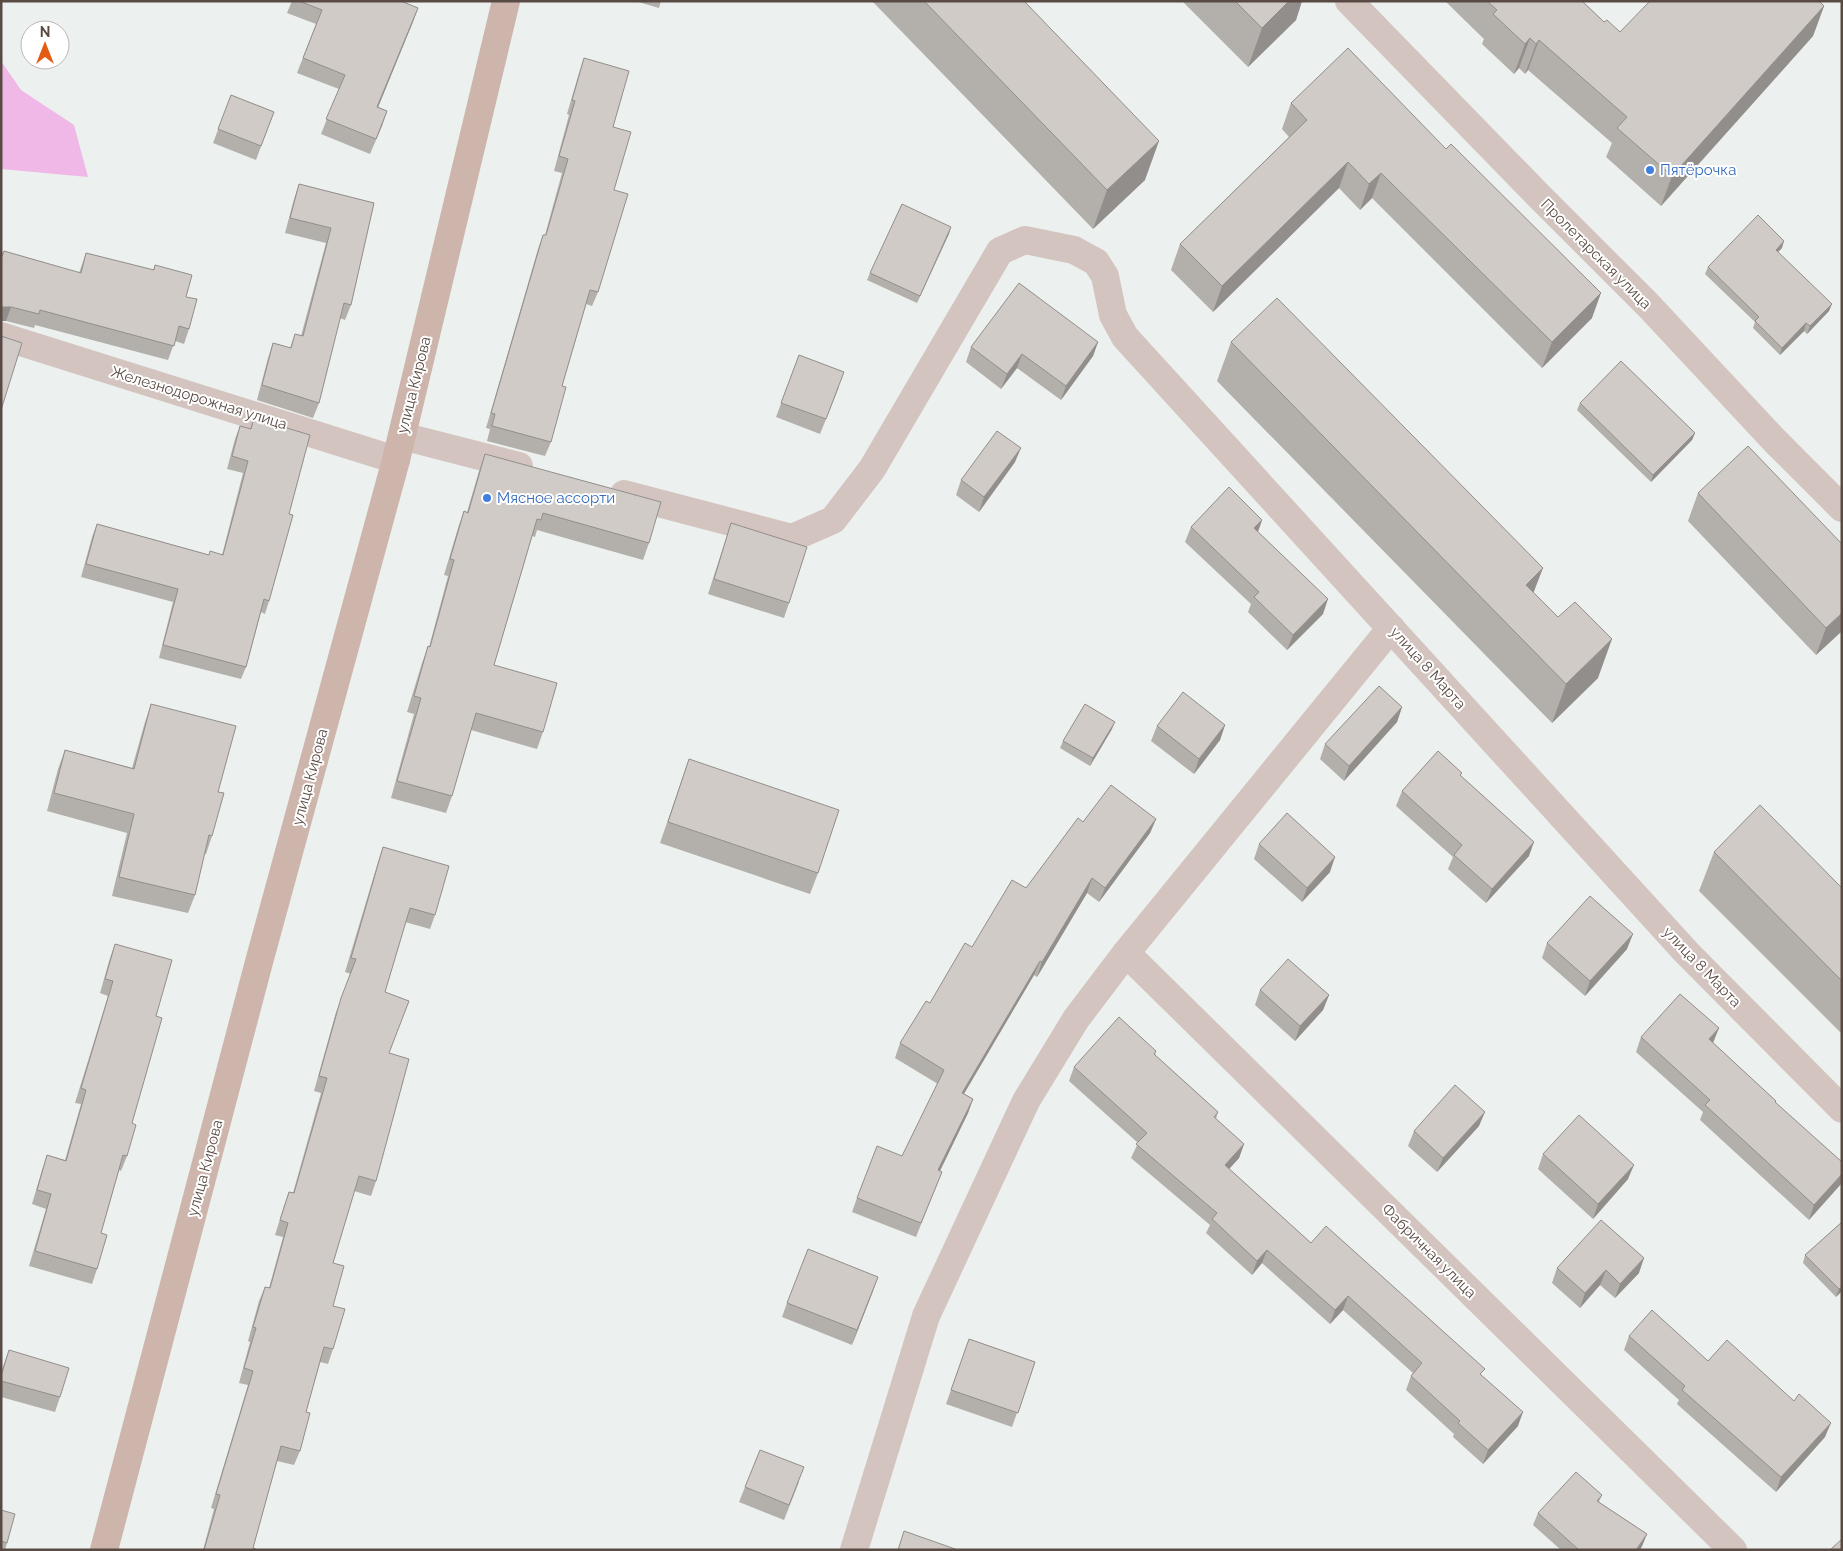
<svg xmlns="http://www.w3.org/2000/svg" width="1843" height="1551" viewBox="0 0 1843 1551" font-family="Raleway,sans-serif">
<style>
.green{fill:#efb8e6}
.lines{fill:none;stroke-linecap:round;stroke-linejoin:round}
.minor{stroke:#d3c4bf;stroke-width:28}
.tertiary{stroke:#d3c4bf;stroke-width:28}
.primary{stroke:#cdb5ab;stroke-width:28}
.wall{fill:#b3afaa}
.shaded-wall{fill:#928e8b}
.building{fill:#d0cbc6;stroke:#928e8b}
.shop-dot{fill:#3f7fe0;stroke:#fff;stroke-width:2}
.labels{text-anchor:middle;stroke-width:4;stroke-linejoin:round;paint-order:stroke}
.shop-label{font-size:15px;fill:#366cbe;stroke:#fff;text-anchor:start}
.street-label{font-size:15px;fill:#5a4a44;stroke:#fff}
</style>
<rect width="100%" height="100%" fill="#ecf0ef"/>
<path class="green" d="M1 61 21 90 74 125 88 177 1 169Z"/>
<g class="lines">
<g class="minor">
<path d="M1 336 396 460"/>
<path d="M402 436 519 466"/>
<path d="M624 494 792 538 833 520 872 469 1000 251 1025 240 1074 250 1096 262 1105 276 1113 315 1125 337 1687 953 1842 1109"/>
<path d="M1126 953 1733 1550"/>
<path d="M854 1550 926 1316 1026 1101 1076 1019 1126 953 1391 628"/>
</g>
<path class="tertiary" d="M1349 1 1537 194 1648 305 1774 440 1842 508"/>
<path class="primary" d="M104 1550 259 962 396 460 506 1"/>
</g>
<g class="wall">
<path d="M292 1H401L418 8 378 107 387 111 370 154 321 134 339 89 297 73 316 24 287 13Z"/>
<path d="M635 1H661L659 8Z"/>
<path d="M872 1H1024L1145 180 1093 229Z"/>
<path d="M1182 1H1302L1296 20 1248 67Z"/>
<path d="M1445 1H1582L1604 22 1620 32 1824 6 1813 36 1661 206 1606 157 1612 143 1528 70 1525 74 1519 68 1514 74 1482 44 1484 39Z"/>
<path d="M584 58 613 127 614 190 598 292 592 306 586 304 562 386 551 442 545 456 487 441 490 429 486 428 538 249 543 235H545L562 173 554 171 569 115 567 114 579 73Z"/>
<path d="M231 95 274 112 256 160 213 143Z"/>
<path d="M1291 103 1592 318 1542 368 1372 198 1360 210 1339 188 1213 312 1171 270 1180 244 1289 137 1282 129Z"/>
<path d="M299 184 374 203 351 305 345 320 340 318 319 403 313 418 257 400 268 358 273 343 290 348 295 334 301 336 326 243 285 233 294 199Z"/>
<path d="M951 227 917 303 867 280 870 273Z"/>
<path d="M1782 248 1778 252 1829 311 1807 334 1804 331 1780 355 1753 328 1755 322 1705 274 1708 267Z"/>
<path d="M4 251 79 273 86 253 153 270 155 265 186 297 189 329 184 344 175 341 168 360 35 325 34 328 6 321H1V258Z"/>
<path d="M1098 342 1093 356 1061 400 1017 368 1001 389 966 362 971 347Z"/>
<path d="M1231 342 1598 678 1552 723 1217 381Z"/>
<path d="M799 355 839 387 820 434 776 417Z"/>
<path d="M1580 403 1695 433 1692 440 1651 482 1577 410Z"/>
<path d="M254 418 289 514 269 601 265 614 261 612 246 667 241 679 159 658 173 602 81 577 92 537 97 524 209 555H222L243 473 227 469 235 439 240 426 250 429Z"/>
<path d="M485 454 649 543 643 560 537 530 535 537 532 536 494 665 543 732 537 749 471 730 452 796 446 813 391 798 414 714 407 712 422 663 428 646 429 647 448 576 444 575 458 528 464 511 467 512 479 471Z"/>
<path d="M1015 462 979 512 956 495 961 480Z"/>
<path d="M1698 493 1842 631 1816 655 1688 521Z"/>
<path d="M1262 520 1258 532 1323 614 1287 650 1248 612 1251 604 1185 542 1191 527Z"/>
<path d="M731 523 789 603 784 618 708 594Z"/>
<path d="M151 704 218 792 212 836 206 854H204L195 895 188 913 112 896 127 833 47 811 58 769 65 750 132 768 145 722Z"/>
<path d="M1402 707 1397 722 1344 781 1320 759 1325 744Z"/>
<path d="M1225 725 1220 740 1194 774 1151 741 1157 726Z"/>
<path d="M1112 729 1090 766 1060 748 1063 741Z"/>
<path d="M689 759 818 873 810 894 660 843Z"/>
<path d="M1461 776 1529 856 1486 903 1448 869 1453 857 1396 806 1402 791Z"/>
<path d="M1156 819 1150 833 1099 902 1087 893 1037 977 1034 975 964 1094 973 1099 968 1113 940 1171 942 1172 916 1237 852 1212 857 1198 902 1156 938 1084 895 1058 900 1043 930 1003 1083 822Z"/>
<path d="M1259 844 1330 872 1302 902 1254 859Z"/>
<path d="M383 847 435 915 430 929 405 922 385 992 389 1053 376 1181 371 1196 354 1191 333 1263V1349L328 1364 320 1362 306 1412 300 1451 294 1465 277 1461 253 1548 256 1550H203L214 1509 211 1508 248 1385 239 1383 250 1342 248 1341 259 1301 265 1287 269 1288 283 1237 275 1235 284 1206 289 1192 293 1193 321 1093 314 1091 336 1012 351 974 345 972 378 862Z"/>
<path d="M1714 852 1842 888V1034L1699 891Z"/>
<path d="M1547 943 1627 949 1585 996 1542 958Z"/>
<path d="M115 944 156 1016 132 1123 127 1156 121 1171 119 1170 101 1233 97 1269 92 1284 29 1266 46 1209 32 1204 42 1170 47 1155 65 1160 81 1104 75 1103 108 996 100 993 110 958Z"/>
<path d="M1260 990 1329 995 1323 1010 1295 1041 1255 1005Z"/>
<path d="M1641 1037 1713 1043 1776 1101 1775 1103 1842 1162 1809 1220 1700 1120 1703 1112 1636 1052Z"/>
<path d="M1156 1051 1155 1055 1218 1112 1216 1119 1244 1144 1239 1158 1229 1169 1311 1243 1482 1376 1518 1426 1483 1464 1453 1437 1454 1434 1406 1390 1411 1376 1413 1373 1343 1310 1330 1324 1262 1263 1252 1275 1206 1233 1210 1225 1131 1158 1138 1143 1069 1081 1074 1067Z"/>
<path d="M1479 1126 1437 1172 1408 1146 1414 1131Z"/>
<path d="M1543 1154 1628 1179 1593 1219 1538 1169Z"/>
<path d="M1842 1222V1291L1836 1297 1803 1263 1805 1255Z"/>
<path d="M1557 1268 1639 1273 1615 1298 1600 1285 1580 1308 1552 1283Z"/>
<path d="M873 1291 852 1345 782 1317 787 1303Z"/>
<path d="M1629 1336 1708 1361 1794 1401 1825 1437 1776 1492 1677 1404 1679 1400 1624 1350Z"/>
<path d="M969 1339 1035 1362 1012 1427 946 1404Z"/>
<path d="M9 1350 60 1397 55 1412 1 1397V1372Z"/>
<path d="M799 1482 784 1520 739 1502 745 1487Z"/>
<path d="M1602 1495 1599 1502 1647 1534 1642 1546 1640 1550H1561L1533 1525 1538 1513Z"/>
<path d="M1 1510 7 1543 5 1550H1Z"/>
</g>
<g class="shaded-wall">
<path d="M1289 1H1302L1296 20 1248 67 1262 28Z"/>
<path d="M1824 6 1813 36 1661 206 1672 176Z"/>
<path d="M418 8 413 22 372 122 377 107Z"/>
<path d="M1530 38 1519 68 1514 74 1525 44Z"/>
<path d="M1539 40 1528 70 1525 74 1536 44Z"/>
<path d="M387 111 382 126 370 154 376 139Z"/>
<path d="M1159 141 1145 180 1093 229 1107 190Z"/>
<path d="M1348 162 1339 188 1213 312 1222 286Z"/>
<path d="M1381 173 1372 198 1360 210 1369 184Z"/>
<path d="M951 227 949 234 917 303 920 296Z"/>
<path d="M1784 241 1782 248 1773 257 1776 250Z"/>
<path d="M1601 293 1592 318 1542 368 1552 342Z"/>
<path d="M1832 304 1829 311 1807 334 1810 326Z"/>
<path d="M2 306 11 307 6 321H1V307Z"/>
<path d="M1806 323 1804 331 1780 355 1782 348Z"/>
<path d="M1098 342 1093 356 1061 400 1066 386Z"/>
<path d="M1022 354 1017 368 1001 389 1007 374Z"/>
<path d="M1695 433 1692 440 1651 482 1653 475Z"/>
<path d="M1021 448 1015 462 979 512 984 497Z"/>
<path d="M1262 520 1257 534 1254 528Z"/>
<path d="M1543 568 1528 607 1526 585Z"/>
<path d="M1328 599 1323 614 1287 650 1293 635Z"/>
<path d="M1842 613V631L1816 655 1826 628Z"/>
<path d="M1612 639 1598 678 1552 723 1566 684Z"/>
<path d="M1402 707 1397 722 1344 781 1349 766Z"/>
<path d="M1115 722 1112 729 1090 766 1093 758Z"/>
<path d="M1225 725 1220 740 1194 774 1199 759Z"/>
<path d="M1156 819 1150 833 1099 902 1105 888Z"/>
<path d="M1534 842 1529 856 1486 903 1492 889Z"/>
<path d="M1335 857 1330 872 1302 902 1307 888Z"/>
<path d="M1092 878 1087 893 1037 977 1042 962Z"/>
<path d="M1633 934 1627 949 1585 996 1590 981Z"/>
<path d="M1040 961 1034 975 956 1107 962 1093Z"/>
<path d="M1329 995 1323 1010 1295 1041 1300 1026Z"/>
<path d="M1719 1028 1713 1043 1709 1039Z"/>
<path d="M973 1099 968 1113 933 1185 938 1170Z"/>
<path d="M1485 1112 1479 1126 1437 1172 1443 1158Z"/>
<path d="M1244 1144 1239 1158 1220 1179 1225 1165Z"/>
<path d="M1634 1165 1628 1179 1593 1219 1598 1204Z"/>
<path d="M1842 1174V1183L1809 1220 1814 1205Z"/>
<path d="M1267 1250 1262 1263 1252 1275 1257 1261Z"/>
<path d="M1644 1258 1639 1273 1615 1298 1620 1284Z"/>
<path d="M1606 1270 1600 1285 1580 1308 1585 1293Z"/>
<path d="M878 1277 873 1291 852 1345 857 1330Z"/>
<path d="M1842 1287V1291L1836 1297 1839 1289Z"/>
<path d="M1348 1296 1343 1310 1330 1324 1335 1310Z"/>
<path d="M1523 1412 1518 1426 1483 1464 1488 1450Z"/>
<path d="M1831 1423 1825 1437 1776 1492 1781 1477Z"/>
<path d="M1647 1534 1642 1546 1640 1550H1636Z"/>
</g>
<g class="building">
<path d="M299 1H401L418 8 377 107 387 111 376 139 326 119 345 75 303 58 322 10Z"/>
<path d="M924 1H1024L1159 141 1107 190Z"/>
<path d="M1235 1H1289L1262 28Z"/>
<path d="M1487 1H1582L1604 22 1607 20 1620 32 1650 1H1819L1824 6 1672 176 1617 128 1627 117 1539 40 1536 44 1530 38 1525 44 1493 14 1497 10Z"/>
<path d="M1348 48 1446 149 1451 144 1601 293 1552 342 1381 173 1369 184 1348 162 1222 286 1180 244 1307 120 1291 103Z"/>
<path d="M584 58 629 71 613 127 631 132 614 190 628 194 598 292 590 290 562 386 566 387 551 442 492 426 495 414 491 413 543 235H546L568 159 559 156 575 101 572 100Z"/>
<path d="M231 95 274 112 261 146 218 129Z"/>
<path d="M299 184 374 203 351 305 344 303 319 403 262 385 273 343 291 348 295 334 303 336 331 228 290 218Z"/>
<path d="M902 204 951 227 920 296 870 273Z"/>
<path d="M1758 215 1784 241 1776 250 1832 304 1810 326 1806 323 1782 348 1755 321 1759 317 1708 267Z"/>
<path d="M4 251 81 273 86 253 154 270 155 265 192 275 186 297 197 299 189 329 179 326 174 346 40 310 39 314 11 307H1V259Z"/>
<path d="M1019 283 1098 342 1066 386 1022 354 1007 374 971 347Z"/>
<path d="M1277 298 1543 568 1526 585 1558 617 1575 602 1612 639 1566 684 1231 342Z"/>
<path d="M1 336 22 343 1 410Z"/>
<path d="M799 355 844 372 826 419 781 403Z"/>
<path d="M1621 361 1695 433 1653 475 1580 403Z"/>
<path d="M254 418 310 435 289 514 293 515 269 601 264 599 246 667 163 645 178 589 86 564 97 524 209 555 210 551 223 555 248 461 232 456 240 426 251 429Z"/>
<path d="M997 431 1021 448 984 497 961 480Z"/>
<path d="M1748 446 1842 544V613L1826 628 1698 493Z"/>
<path d="M485 454 661 502 649 543 543 513 541 520 537 519 494 665 557 683 543 732 476 713 452 796 397 781 421 698 414 696 428 646 430 647 454 560 450 559 464 511 468 513Z"/>
<path d="M1229 487 1262 520 1254 528 1328 599 1293 635 1254 597 1259 592 1191 527Z"/>
<path d="M731 523 807 547 789 603 714 579Z"/>
<path d="M1379 686 1402 707 1349 766 1325 744Z"/>
<path d="M1183 692 1225 725 1199 759 1157 726Z"/>
<path d="M151 704 236 726 218 792 224 793 212 836 209 835 195 895 119 877 134 814 54 793 65 750 134 769Z"/>
<path d="M1085 704 1115 722 1093 758 1063 741Z"/>
<path d="M1438 751 1462 773 1460 775 1534 842 1492 889 1454 855 1462 845 1402 791Z"/>
<path d="M689 759 839 810 818 873 668 822Z"/>
<path d="M1111 785 1156 819 1105 888 1092 878 1042 962 1040 961 962 1093 973 1099 938 1170 942 1172 921 1223 857 1198 877 1146 902 1156 944 1070 900 1043 926 1001 930 1003 965 943 972 947 1012 880 1026 888 1078 818 1083 822Z"/>
<path d="M1760 805 1842 888V981L1714 852Z"/>
<path d="M1287 813 1335 857 1307 888 1259 844Z"/>
<path d="M383 847 449 866 435 915 410 908 385 992 409 1001 389 1053 409 1059 376 1181 359 1176 333 1263 344 1266 333 1306 345 1309 333 1349 324 1347 306 1412 310 1413 300 1451 281 1446 253 1548 256 1549V1550H204L220 1495 216 1494 253 1371 244 1368 256 1328 253 1327 265 1287 270 1288 288 1223 280 1220 289 1192 294 1193 327 1078 319 1076 341 998 356 959 351 958Z"/>
<path d="M1590 896 1633 934 1590 981 1547 943Z"/>
<path d="M115 944 172 960 156 1016 162 1018 132 1123 136 1125 127 1156 123 1155 101 1233 107 1235 97 1269 35 1251 51 1194 37 1190 47 1155 66 1161 86 1090 81 1088 113 981 105 979Z"/>
<path d="M1288 959 1329 995 1300 1026 1260 990Z"/>
<path d="M1680 994 1719 1028 1709 1039 1776 1101 1775 1102 1842 1162V1174L1814 1205 1705 1105 1710 1100 1641 1037Z"/>
<path d="M1119 1017 1156 1051 1154 1054 1218 1112 1214 1117 1244 1144 1225 1165 1311 1243 1326 1226 1485 1369 1480 1374 1523 1412 1488 1450 1458 1423 1460 1421 1411 1376 1422 1363 1348 1296 1335 1310 1267 1250 1257 1261 1212 1219 1217 1213 1136 1144 1147 1133 1074 1067Z"/>
<path d="M1455 1085 1485 1112 1443 1158 1414 1131Z"/>
<path d="M1579 1115 1634 1165 1598 1204 1543 1154Z"/>
<path d="M1601 1220 1644 1258 1620 1284 1606 1270 1585 1293 1557 1268Z"/>
<path d="M1842 1222V1287L1839 1289 1805 1255Z"/>
<path d="M808 1249 878 1277 857 1330 787 1303Z"/>
<path d="M1652 1310 1708 1361 1727 1340 1794 1401 1799 1394 1831 1423 1781 1477 1682 1390 1685 1386 1629 1336Z"/>
<path d="M969 1339 1035 1362 1018 1413 951 1390Z"/>
<path d="M9 1350 69 1368 60 1397 1 1381V1376Z"/>
<path d="M760 1450 804 1467 789 1505 745 1487Z"/>
<path d="M1576 1472 1602 1495 1597 1501 1647 1534 1636 1550H1579L1538 1513Z"/>
<path d="M1 1510 15 1514 7 1543 1 1541Z"/>
<path d="M904 1531 958 1550H898Z"/>
<path d="M1842 1539V1550H1832L1831 1549Z"/>
</g>
<g class="shop-dot">
<circle cx="1650" cy="170" r="5"/>
<circle cx="487" cy="498" r="5"/>
</g>
<g class="labels">
<g class="shop-label">
<text x="1660" y="175">Пятёрочка</text>
<text x="497" y="503">Мясное ассорти</text>
</g>
<g class="street-label">
<text transform="translate(1596 254) rotate(45)" y="5">Пролетарская улица</text>
<text transform="translate(414 385) rotate(-76)" y="5">улица Кирова</text>
<text transform="translate(199 398) rotate(17)" y="5">Железнодорожная улица</text>
<text transform="translate(1428 668) rotate(48)" y="5">улица 8 Марта</text>
<text transform="translate(310 777) rotate(-75)" y="5">улица Кирова</text>
<text transform="translate(1702 967) rotate(46)" y="5">улица 8 Марта</text>
<text transform="translate(205 1168) rotate(-75)" y="5">улица Кирова</text>
<text transform="translate(1429 1251) rotate(45)" y="5">Фабричная улица</text>
</g>
</g>
<rect width="1843" height="1551" fill="none" stroke="#5a4a44" stroke-width="5"/>
<g transform="translate(45 45)"><circle r="24" fill="#ffffff" stroke="#bdb7b4"/>
<path d="M0-4L9 19L0 12L-9 19Z" fill="#e25c14"/>
<text y="-8" font-size="14" font-weight="bold" text-anchor="middle" fill="#5a4a44">N</text>
</g>
</svg>
